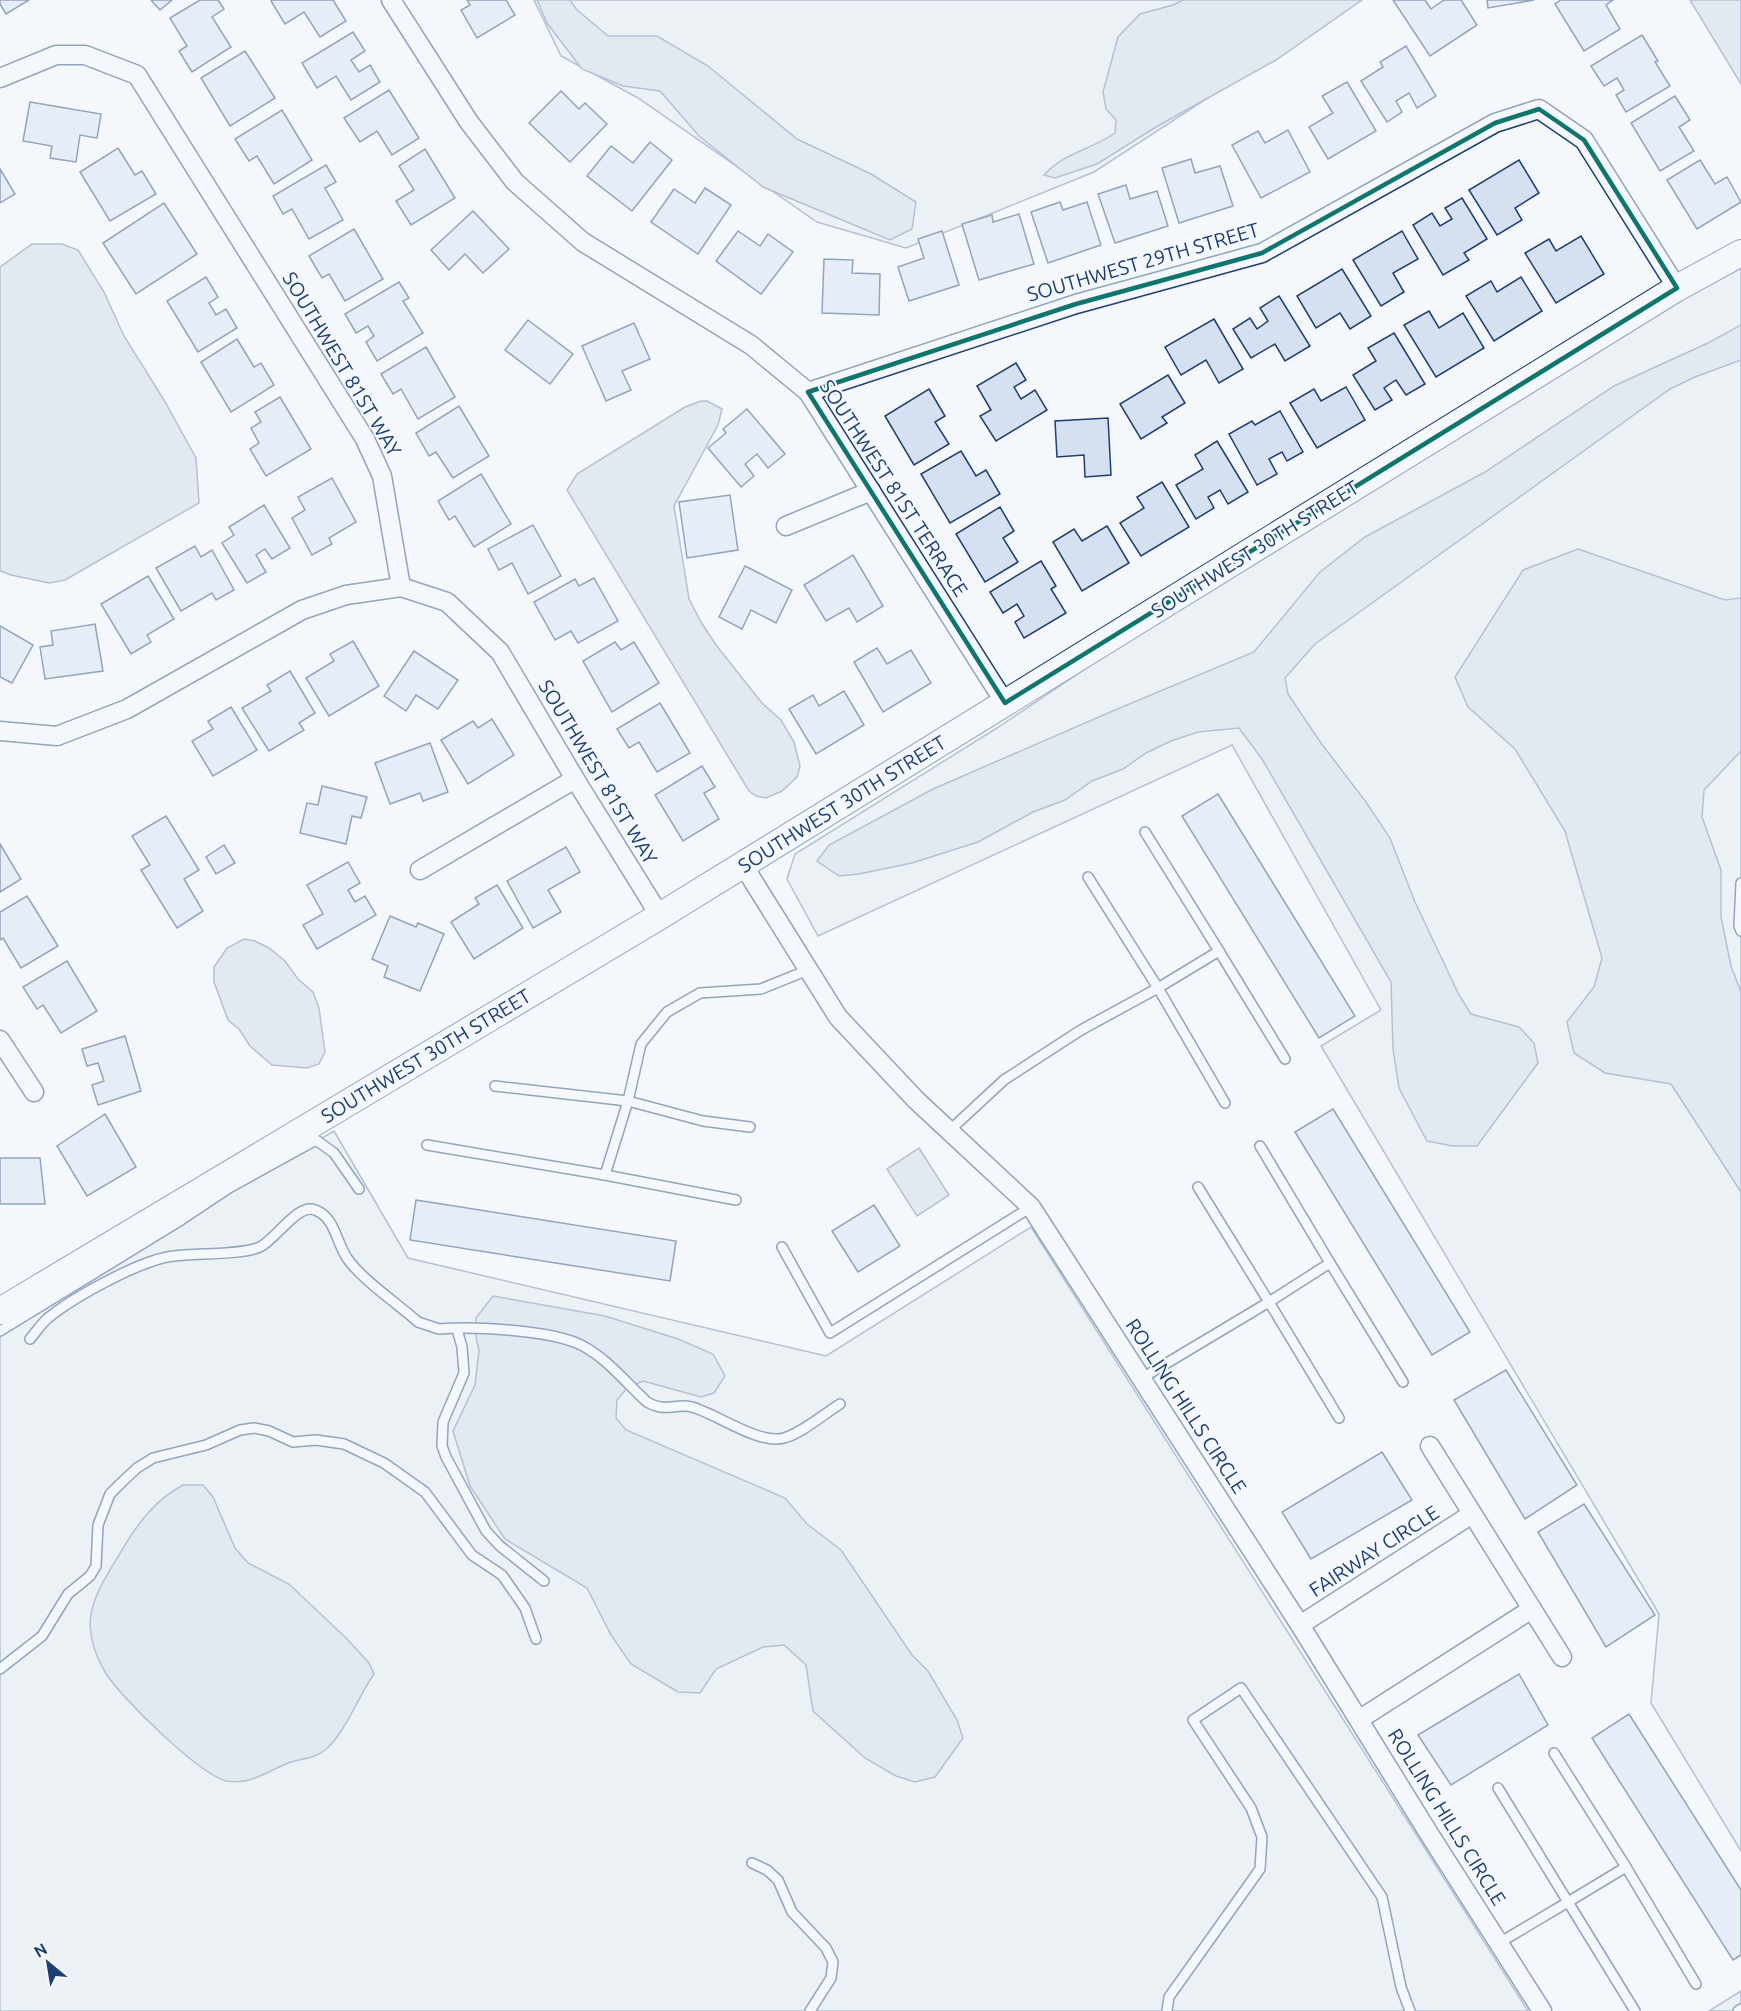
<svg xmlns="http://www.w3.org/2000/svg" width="1741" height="2011" viewBox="0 0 1741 2011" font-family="Ubuntu,sans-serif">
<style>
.green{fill:#e3e9f0;stroke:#687fa3;stroke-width:1.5}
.water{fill:#cfd7e4;stroke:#687fa3;stroke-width:1.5}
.building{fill:#d5e0f0;stroke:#1d3f73;stroke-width:1.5}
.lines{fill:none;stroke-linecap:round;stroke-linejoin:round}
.lane-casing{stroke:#1d3f73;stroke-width:12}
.street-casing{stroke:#1d3f73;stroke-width:21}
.secondary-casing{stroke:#1d3f73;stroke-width:28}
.lane{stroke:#f4f7fb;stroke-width:9}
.street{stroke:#f4f7fb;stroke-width:18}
.secondary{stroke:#f4f7fb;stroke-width:26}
.marked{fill:none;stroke:#0f766e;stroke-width:4.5;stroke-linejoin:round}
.labels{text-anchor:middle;stroke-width:4.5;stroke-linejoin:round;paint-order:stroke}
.street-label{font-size:20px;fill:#1d3f73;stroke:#f4f7fb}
</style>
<rect width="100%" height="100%" fill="#f4f7fb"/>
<g class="green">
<path d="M534 0H1358L1094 172 906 248 817 222 638 98 561 56Z"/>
<path d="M1741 264V1851L1651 1703 1659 1614 1321 1046 1381 1010 1232 745 818 936 787 879 795 854 997 728 1179 606Z"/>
<path d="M334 1131 408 1258 826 1356 1031 1227 1528 2011H0V1330L178 1222Z"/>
<path d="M1741 1991V2011H1709Z"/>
</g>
<g class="water">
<path d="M537 0H570L576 9 608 36H657L708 66 797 139 871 174 916 202 912 229 890 240 763 187 699 136 660 91 623 86 582 69 547 23Z"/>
<path d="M1183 0H1362L1276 60 1156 127 1097 164 1055 178 1044 175C1065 152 1091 150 1115 133L1116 120 1106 109 1103 92 1118 37 1140 14 1173 5Z"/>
<path d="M1690 0H1741V84Z"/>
<path d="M32 244H62L78 250 104 292 124 336 164 400 196 458 199 503 65 580 49 583 11 575 0 571V267Z"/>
<path d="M1741 325V360L1695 377 1670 389 1315 644 1285 678 1288 694 1321 743 1366 802 1390 838 1415 902 1459 995 1471 1014 1519 1027 1534 1043 1538 1063 1477 1146H1453L1427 1141 1399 1088 1393 1049 1391 982 1262 759 1239 728 1198 732 1171 741 1146 753 1123 769 1092 781 1065 800 1033 812 978 842 912 863 859 874 839 876 817 861 829 845 933 789 1115 710 1254 652 1320 572 1365 537 1485 472 1614 386 1710 342Z"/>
<path d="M701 401H707L722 409 718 425 674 506 689 599 701 622 716 645 762 703 781 720 794 742 800 766 797 777 782 791 766 798 756 796 749 791 567 490 577 474 685 407Z"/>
<path d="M1578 549 1725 600 1741 598V751L1704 790 1702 817 1721 870V917L1731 966 1741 992V1192L1671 1084 1605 1073 1574 1053 1567 1022 1594 987 1602 958 1565 831 1515 749 1468 707 1455 677 1523 570Z"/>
<path d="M244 939 255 941 269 948 285 961 298 979 313 992 319 1008 325 1052 319 1064 307 1068 272 1065 250 1046 239 1029 228 1020 214 982V967L227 948Z"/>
<path d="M919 1148 949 1195 917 1216 887 1169Z"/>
<path d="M493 1296 605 1316 678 1339 713 1354 725 1376 714 1393 701 1397 643 1381 628 1387 617 1400 616 1418 626 1430 785 1498 807 1524 841 1550 912 1655 928 1671 957 1720 963 1738 935 1777 915 1782 896 1776 865 1758 813 1711 806 1665 784 1645 763 1647 716 1669 700 1693 678 1692 631 1664 611 1635 587 1588 505 1539 470 1486 453 1431 475 1385 479 1350 475 1332 476 1318Z"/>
<path d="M183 1485H203L213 1497 235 1548 248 1563 289 1584 347 1639 369 1663 374 1674C359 1695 344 1735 325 1750 314 1759 303 1758 291 1762 277 1767 263 1776 249 1780 243 1782 232 1782 226 1781 198 1773 121 1698 105 1672 96 1657 91 1643 90 1625 90 1598 109 1572 122 1550 138 1523 155 1500 183 1485Z"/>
</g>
<g class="building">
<path d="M0 0H29L6 14 0 4Z"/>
<path d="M151 0H172L160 10Z"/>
<path d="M200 0H218L224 9 212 17 231 47 192 72 179 51 187 46 170 18Z"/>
<path d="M273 0H333L346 21 320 37 304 12 285 24 271 1Z"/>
<path d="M467 0H506L515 15 477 38 461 10 470 5Z"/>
<path d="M1393 0H1425L1431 9 1444 0H1461L1477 25 1430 56Z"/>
<path d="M1487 0H1534L1488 8Z"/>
<path d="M1561 0H1613L1606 5 1620 29 1584 51 1555 4Z"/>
<path d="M353 32 365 51 351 60 359 72 370 65 380 82 351 100 336 76 317 88 302 63Z"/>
<path d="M1642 35 1658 61 1655 62 1670 86 1626 112 1616 95 1624 90 1617 78 1604 86 1591 66Z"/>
<path d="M1406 46 1436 96 1417 108 1409 93 1396 101 1402 112 1387 122 1361 81 1383 67 1380 62Z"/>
<path d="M245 51 275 98 230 126 201 78Z"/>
<path d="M1347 82 1376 131 1328 159 1309 127 1333 113 1322 96Z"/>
<path d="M389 90 419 138 392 155 377 131 360 142 344 118Z"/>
<path d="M561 91 579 109 585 103 607 124 570 162 529 123Z"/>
<path d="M1675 96 1690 120 1679 127 1694 151 1660 171 1631 123Z"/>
<path d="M30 102 101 114 97 138 80 135 76 162 50 158 52 146 23 141Z"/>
<path d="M282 110 312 160 274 184 257 156 249 161 235 139Z"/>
<path d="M1288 130 1310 172 1261 198 1232 145 1258 131 1265 143Z"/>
<path d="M650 142 672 160 632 211 587 176 611 146 633 163Z"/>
<path d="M118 148 135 175 142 171 156 194 110 221 80 172Z"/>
<path d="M425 149 455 198 411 225 396 201 414 190 399 166Z"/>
<path d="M1191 159 1195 173 1220 166 1233 206 1179 223 1162 168Z"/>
<path d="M1519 160 1539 193 1515 208 1522 220 1497 235 1469 190Z"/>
<path d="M1700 160 1715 184 1727 177 1741 202 1697 229 1667 180Z"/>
<path d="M326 165 336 182 325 188 343 220 309 239 292 209 283 214 273 196Z"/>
<path d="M0 169 15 194 0 203Z"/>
<path d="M1126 185 1130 199 1157 191 1168 226 1115 243 1098 194Z"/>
<path d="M705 188 731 205 698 254 651 222 674 189 695 203Z"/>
<path d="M1462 198 1487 239 1464 253 1469 260 1443 275 1413 225 1432 213 1440 226 1452 219 1445 208Z"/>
<path d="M1060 202 1063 210 1087 202 1101 245 1048 263 1031 212Z"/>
<path d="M164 203 197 254 136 294 103 243Z"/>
<path d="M473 211 509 249 483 273 465 254 449 270 431 250Z"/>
<path d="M1019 214 1034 264 979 280 962 224 992 215 993 222Z"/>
<path d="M354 229 383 279 345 301 329 274 322 278 309 256Z"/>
<path d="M738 231 760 246 768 234 793 252 761 294 716 261Z"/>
<path d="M942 231 959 285 909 301 898 267 924 258 918 239Z"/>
<path d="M1402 231 1418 259 1393 273 1404 292 1381 306 1353 260Z"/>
<path d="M1581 236 1604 274 1556 303 1525 253 1549 239 1556 251Z"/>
<path d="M824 259 853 260 852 273 880 274 879 315 822 313Z"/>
<path d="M1342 269 1371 316 1350 329 1340 313 1316 328 1297 296Z"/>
<path d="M206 277 218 297 209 303 216 315 226 309 237 328 198 352 167 301Z"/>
<path d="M1521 277 1542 311 1494 341 1466 296 1491 281 1497 292Z"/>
<path d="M399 282 409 298 403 301 423 333 377 361 366 342 374 336 368 326 356 333 345 314Z"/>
<path d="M1279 296 1310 346 1285 361 1275 344 1251 358 1233 329 1250 318 1257 329 1268 321 1260 308Z"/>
<path d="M1429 311 1439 328 1463 313 1484 348 1436 377 1404 325Z"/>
<path d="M1214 319 1243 369 1219 383 1206 360 1181 375 1165 347Z"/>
<path d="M528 320 573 354 550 384 505 350Z"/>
<path d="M634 323 650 359 622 371 631 390 606 401 582 346Z"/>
<path d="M1394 333 1425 384 1406 395 1396 380 1384 388 1392 400 1375 410 1353 375 1376 361 1368 348Z"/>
<path d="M237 339 254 367 261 363 274 385 231 412 201 362Z"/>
<path d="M426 347 455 397 418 419 401 389 393 394 381 374Z"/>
<path d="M1016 363 1026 380 1014 387 1021 399 1035 390 1047 410 996 441 980 416 991 410 977 386Z"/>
<path d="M1168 375 1185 403 1162 417 1167 423 1141 439 1120 404Z"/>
<path d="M1346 387 1365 420 1317 448 1290 403 1314 389 1321 401Z"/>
<path d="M929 389 945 416 935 422 949 444 914 465 885 416Z"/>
<path d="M280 397 311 449 266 476 250 449 259 443 251 428 261 422 255 412Z"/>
<path d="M459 406 489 456 453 478 436 452 429 456 416 433Z"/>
<path d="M747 409 785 454 768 468 757 454 745 464 754 476 741 487 708 448 726 433 723 429Z"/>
<path d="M1280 411 1303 452 1287 461 1282 452 1269 459 1277 474 1257 485 1229 434 1252 421 1255 425Z"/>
<path d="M1108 418 1111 475 1085 477 1084 455 1057 457 1055 421Z"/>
<path d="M1217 441 1248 492 1228 504 1220 490 1208 497 1214 508 1196 519 1176 485 1203 469 1195 455Z"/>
<path d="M961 451 976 476 986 470 1000 494 950 523 921 474Z"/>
<path d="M481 474 511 524 474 547 455 516 449 520 438 501Z"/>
<path d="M332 478 356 522 329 538 332 544 312 555 292 518 305 510 298 497Z"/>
<path d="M1162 482 1189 527 1141 556 1120 523 1144 508 1137 497Z"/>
<path d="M730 495 738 550 687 558 679 502Z"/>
<path d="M264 505 290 548 272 559 265 549 256 555 266 572 247 583 222 543 234 535 229 527Z"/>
<path d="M1000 507 1014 531 1003 538 1018 562 985 582 956 534Z"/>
<path d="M533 525 561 576 528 594 512 563 499 570 488 549Z"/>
<path d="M1107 526 1129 563 1082 591 1053 542 1074 529 1082 541Z"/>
<path d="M195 546 201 557 212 550 234 590 216 600 212 593 181 611 156 568Z"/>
<path d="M853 555 883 606 857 622 849 608 826 621 804 585Z"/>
<path d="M1041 561 1056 586 1051 589 1066 613 1024 638 1015 622 1024 616 1017 604 1003 613 990 592Z"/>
<path d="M745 566 792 590 776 623 751 610 742 629 719 617Z"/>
<path d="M148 576 174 619 147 635 151 642 131 654 101 604Z"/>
<path d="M594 578 618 621 578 643 571 631 555 640 534 602 575 579 579 586Z"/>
<path d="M95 624 103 671 45 679 40 647 53 645 51 631Z"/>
<path d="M0 626 33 645 12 683 0 677Z"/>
<path d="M353 641 379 686 329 716 306 678 334 661 330 654Z"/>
<path d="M615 642 621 650 634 642 659 683 612 712 583 661Z"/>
<path d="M877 648 887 664 911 650 931 683 883 712 854 662Z"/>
<path d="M414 651 458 680 438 709 416 695 406 711 384 696Z"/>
<path d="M290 671 315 713 299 723 304 730 269 751 242 708 271 691 267 685Z"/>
<path d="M844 691 864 725 816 754 789 709 813 695 819 706Z"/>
<path d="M660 703 690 753 657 772 639 742 629 748 617 729Z"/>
<path d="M231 707 257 750 213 776 192 741 213 729 208 721Z"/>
<path d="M492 719 514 755 468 784 441 740 473 721 478 728Z"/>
<path d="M430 743 448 792 423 801 420 793 390 804 375 763Z"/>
<path d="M702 766 715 787 704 793 719 819 683 841 655 795Z"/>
<path d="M322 786 367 797 361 818 352 816 346 844 300 833 307 803 318 805Z"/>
<path d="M1218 794 1355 1016 1319 1038 1182 816Z"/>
<path d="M166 816 199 870 184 879 203 911 177 928 141 870 150 865 132 836Z"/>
<path d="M0 844 21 879 0 892Z"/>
<path d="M224 845 235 863 216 874 206 857Z"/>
<path d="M566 847 580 872 548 890 561 912 533 928 507 881Z"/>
<path d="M348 862 360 883 348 890 355 902 365 896 376 915 317 949 303 925 323 914 307 885Z"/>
<path d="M497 885 523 928 474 959 451 922 479 904 475 898Z"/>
<path d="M27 896 58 946 21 968 3 938 0 940V912Z"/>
<path d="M390 916 416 927 418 923 444 934 420 991 384 977 388 966 372 959Z"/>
<path d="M67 961 97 1011 61 1033 43 1005 37 1009 23 987Z"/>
<path d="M125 1036 141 1091 98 1105 92 1085 104 1081 98 1063 87 1066 82 1049Z"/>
<path d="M1333 1109 1470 1332 1432 1355 1295 1132Z"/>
<path d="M105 1114 136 1167 87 1196 57 1146Z"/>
<path d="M0 1158H40L45 1204H0Z"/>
<path d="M416 1200 676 1241 670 1281 410 1240Z"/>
<path d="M874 1205 900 1246 858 1272 832 1231Z"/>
<path d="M1506 1370 1577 1485 1525 1519 1454 1400Z"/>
<path d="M1382 1452 1412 1500 1311 1559 1282 1512Z"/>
<path d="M1584 1504 1655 1615 1606 1647 1538 1532Z"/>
<path d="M1519 1674 1548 1725 1451 1785 1418 1735Z"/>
<path d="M1629 1714 1741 1890V1955L1733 1960 1592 1738Z"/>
</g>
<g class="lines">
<g class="lane-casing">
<g id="lane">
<path d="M1145 832 1219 951"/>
<path d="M1088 877 1158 988 1225 1103"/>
<path d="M1741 883 1739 926 1741 931"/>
<path d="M495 1086 628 1101 641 1044 667 1012 700 993 761 989 808 970"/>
<path d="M949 1131 1004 1080 1081 1030 1158 988 1219 951 1285 1059"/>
<path d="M427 1145 605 1175 628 1101 703 1121 750 1127"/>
<path d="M1260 1146 1330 1263"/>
<path d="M605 1175 736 1200"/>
<path d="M1198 1187 1269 1302 1330 1263 1403 1382"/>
<path d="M782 1247 830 1333 1031 1207"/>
<path d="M457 1329 462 1347 464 1373 443 1422 442 1446 446 1457 486 1531 500 1546 544 1581"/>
<path d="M0 1331 178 1222 229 1188 316 1140 334 1153 359 1189"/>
<path d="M30 1339C36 1332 41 1324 48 1318 74 1297 142 1259 174 1256 196 1253 242 1255 260 1247 276 1239 298 1203 315 1210 335 1217 336 1242 347 1258 361 1279 398 1304 418 1322L439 1329C472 1326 551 1330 581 1345 607 1358 626 1383 647 1402 665 1413 675 1403 692 1407 717 1414 759 1445 784 1438 802 1433 824 1414 840 1404"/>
<path d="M1142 1378 1269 1302 1339 1418"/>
<path d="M0 1669 42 1636 68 1594 90 1576 96 1566 98 1525 110 1494 120 1484 137 1468 153 1458 206 1445 240 1430 254 1428 269 1431 293 1442 316 1440 344 1444 384 1463 425 1492 472 1555 502 1575 525 1608 536 1639"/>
<path d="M1554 1753 1626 1867"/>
<path d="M1498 1788 1568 1902 1499 1943"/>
<path d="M752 1863 767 1870 778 1880 792 1912 826 1948 833 1962 831 1978 810 2011"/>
<path d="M1167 2011 1169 1997 1260 1869 1262 1837 1251 1808 1193 1720 1241 1688 1382 1897 1401 1987 1410 2011"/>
<path d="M1635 2011 1568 1902 1626 1867 1696 1984"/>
<path d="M1738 2011 1741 2009"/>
</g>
</g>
<g class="street-casing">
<g id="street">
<path d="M391 0 469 122 515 182 583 242 751 345 808 392 1005 703"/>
<path d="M0 78 56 55H85L137 75 365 439 382 476 401 587"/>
<path d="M808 392 1076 304 1262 253 1495 123 1539 109 1584 140 1677 288"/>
<path d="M786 526 871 491"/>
<path d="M0 731 57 736 127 709 302 610 346 595 401 587 447 602 500 652 575 779 660 916"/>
<path d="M743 865 838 1017 916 1100 1031 1207 1300 1625 1428 1832 1542 2011"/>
<path d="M420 870 575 779"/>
<path d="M0 1040 34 1092"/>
<path d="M1430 1446 1562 1657"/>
<path d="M1300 1625 1472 1514"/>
<path d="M1360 1719 1532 1609"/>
</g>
</g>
<g class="secondary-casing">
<path id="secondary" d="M0 1311 660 916 1677 288 1741 253"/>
</g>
<use href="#lane" class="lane"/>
<use href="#street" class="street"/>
<use href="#secondary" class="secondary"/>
</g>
<path d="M0 0H1741V2011H0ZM1539 109 1584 140 1677 288 1005 703 808 392 1076 304 1262 253 1495 123Z" fill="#f4f7fb" fill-opacity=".55" fill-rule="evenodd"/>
<path class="marked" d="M1539 109 1584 140 1677 288 1005 703 808 392 1076 304 1262 253 1495 123Z"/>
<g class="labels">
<g class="street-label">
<text transform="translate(1143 262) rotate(-16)" y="7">SOUTHWEST 29TH STREET</text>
<text transform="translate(342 364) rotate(59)" y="7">SOUTHWEST 81ST WAY</text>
<text transform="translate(894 488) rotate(57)" y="7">SOUTHWEST 81ST TERRACE</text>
<text transform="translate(1255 549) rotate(-32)" y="7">SOUTHWEST 30TH STREET</text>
<text transform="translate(598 772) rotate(59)" y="7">SOUTHWEST 81ST WAY</text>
<text transform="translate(842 804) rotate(-32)" y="7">SOUTHWEST 30TH STREET</text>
<text transform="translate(426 1056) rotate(-31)" y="7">SOUTHWEST 30TH STREET</text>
<text transform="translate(1186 1406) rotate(57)" y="7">ROLLING HILLS CIRCLE</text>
<text transform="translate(1374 1551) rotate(-33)" y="7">FAIRWAY CIRCLE</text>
<text transform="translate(1447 1817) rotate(58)" y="7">ROLLING HILLS CIRCLE</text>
</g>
</g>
<g transform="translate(48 1963) rotate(330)" stroke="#f4f7fb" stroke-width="4.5" paint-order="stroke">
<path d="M0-4.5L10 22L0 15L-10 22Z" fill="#1d3f73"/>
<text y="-9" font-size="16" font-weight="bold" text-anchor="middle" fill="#1d3f73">N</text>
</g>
</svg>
